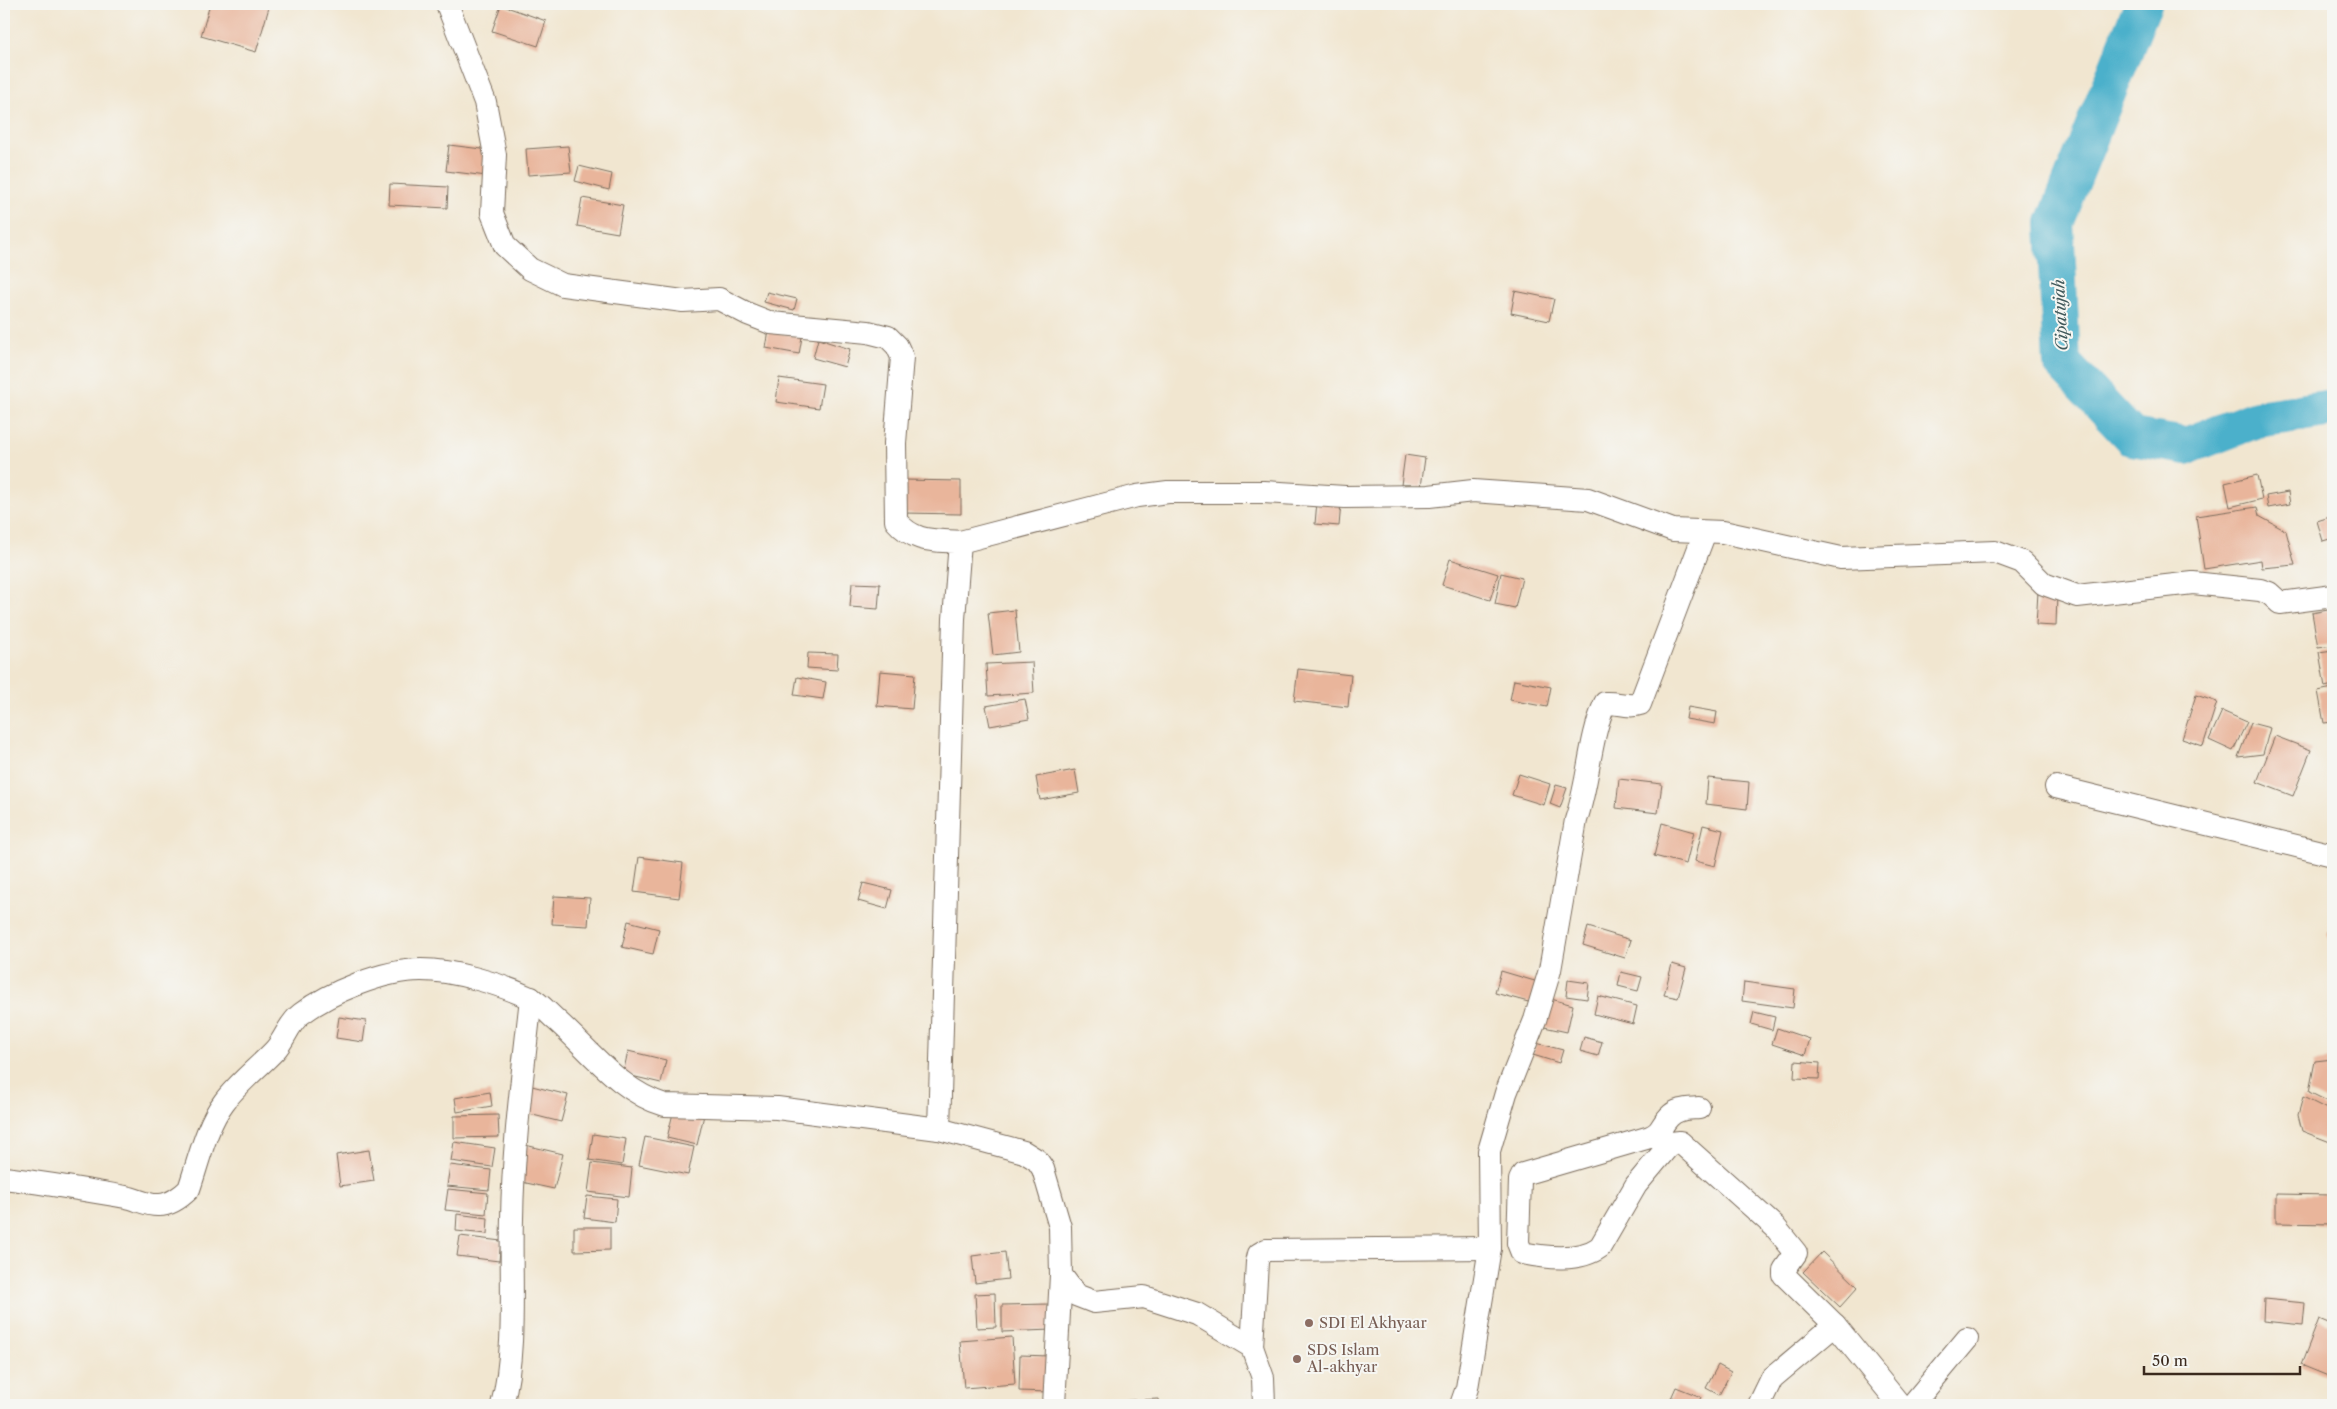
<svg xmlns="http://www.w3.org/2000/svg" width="2337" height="1409" viewBox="0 0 2337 1409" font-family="'Libre Caslon Text',serif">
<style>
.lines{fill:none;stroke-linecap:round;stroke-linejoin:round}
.river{stroke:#4cb0cb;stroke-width:38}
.building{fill:#e9b59b}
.minor-casing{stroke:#7b6c5c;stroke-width:24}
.minor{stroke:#fff;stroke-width:22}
.education-dot{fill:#8d6e63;stroke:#f6f6f2;stroke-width:2}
.labels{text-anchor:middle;stroke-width:4;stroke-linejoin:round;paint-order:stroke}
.education-label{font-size:15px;fill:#785e54;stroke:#f6f6f2;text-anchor:start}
.water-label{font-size:16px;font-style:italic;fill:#41595b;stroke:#f6f6f2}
</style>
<rect width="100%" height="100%" fill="#f6f6f2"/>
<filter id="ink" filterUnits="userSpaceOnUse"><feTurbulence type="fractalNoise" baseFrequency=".02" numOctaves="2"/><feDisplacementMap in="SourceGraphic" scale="10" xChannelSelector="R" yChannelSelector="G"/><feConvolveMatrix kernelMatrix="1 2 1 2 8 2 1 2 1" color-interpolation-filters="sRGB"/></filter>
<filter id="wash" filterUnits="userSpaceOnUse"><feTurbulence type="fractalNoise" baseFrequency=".0096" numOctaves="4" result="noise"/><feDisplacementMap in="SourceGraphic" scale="20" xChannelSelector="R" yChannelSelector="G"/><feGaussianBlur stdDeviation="1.12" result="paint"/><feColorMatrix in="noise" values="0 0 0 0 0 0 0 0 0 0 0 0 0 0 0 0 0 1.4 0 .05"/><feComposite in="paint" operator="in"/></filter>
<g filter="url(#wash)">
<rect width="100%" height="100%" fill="#f1e6d0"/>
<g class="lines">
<path class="river" d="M2143 4 2055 223 2062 363 2132 437 2186 446 2257 419 2333 408"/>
</g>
<g id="blocks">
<g class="building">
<path d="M210 4H270L256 52 201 36Z"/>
<path d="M501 5 546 21 538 46 492 31Z"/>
<path d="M449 145 490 150 487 176 446 171Z"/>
<path d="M568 146 571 172 528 175 526 149Z"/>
<path d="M579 166 612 174 609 190 575 181Z"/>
<path d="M390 184 448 187 447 208 389 205Z"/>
<path d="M582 198 623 205 618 233 577 226Z"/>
<path d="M1515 291 1554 299 1549 321 1511 313Z"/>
<path d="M767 292 797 299 794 310 764 302Z"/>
<path d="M769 331 802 337 799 354 766 348Z"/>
<path d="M818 339 850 349 845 367 813 358Z"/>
<path d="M779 378 823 384 819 408 776 402Z"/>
<path d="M1405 455 1425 458 1421 487 1401 485Z"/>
<path d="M2257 475 2262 499 2230 507 2225 483Z"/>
<path d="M903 480 961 481V514L903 513Z"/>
<path d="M2288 492 2290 504 2268 508 2266 496Z"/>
<path d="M1317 501 1341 503 1339 526 1315 524Z"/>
<path d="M2257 507 2259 516 2286 531 2295 565 2262 568 2261 560 2204 569 2196 516Z"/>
<path d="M2333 516V538L2323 541 2317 521Z"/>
<path d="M1450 559 1498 574 1490 600 1442 585Z"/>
<path d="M1501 573 1522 578 1515 608 1495 604Z"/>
<path d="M852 583 880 584 878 609 850 607Z"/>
<path d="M2038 592 2057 593 2056 626 2036 625Z"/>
<path d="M2333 609V645L2318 647 2312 613Z"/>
<path d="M1015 610 1019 652 993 655 988 613Z"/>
<path d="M2333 650V685L2325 687 2319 652Z"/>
<path d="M808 653 838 654 837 670 807 668Z"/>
<path d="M1032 662 1034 693 988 696 986 664Z"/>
<path d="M1298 669 1351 675 1348 707 1294 701Z"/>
<path d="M880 671 915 674 912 709 877 706Z"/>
<path d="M797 677 826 682 823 699 794 695Z"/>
<path d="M1514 680 1551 687 1547 707 1510 700Z"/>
<path d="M2333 688V722L2324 723 2318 691Z"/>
<path d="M2196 695 2217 702 2203 746 2182 739Z"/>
<path d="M1025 699 1029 719 990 726 986 706Z"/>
<path d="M1688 707 1717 712 1715 724 1686 719Z"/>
<path d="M2222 711 2247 722 2233 751 2209 740Z"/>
<path d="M2251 723 2270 728 2263 754 2238 757Z"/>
<path d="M2275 736 2311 750 2293 796 2257 782Z"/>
<path d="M1075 770 1079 793 1040 800 1036 777Z"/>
<path d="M1519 774 1550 784 1544 805 1512 795Z"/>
<path d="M1708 778 1749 782 1747 809 1706 804Z"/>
<path d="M1619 779 1662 784 1658 813 1616 808Z"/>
<path d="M1556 785 1567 788 1560 808 1550 804Z"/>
<path d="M1662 823 1694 832 1686 864 1654 856Z"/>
<path d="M1703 825 1723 830 1715 866 1695 861Z"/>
<path d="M639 857 683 863 679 898 634 892Z"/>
<path d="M863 883 892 890 887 909 858 901Z"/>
<path d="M554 896 590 898 588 926 552 924Z"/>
<path d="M628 921 659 929 653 954 622 947Z"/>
<path d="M1588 927 1631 940 1625 958 1583 945Z"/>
<path d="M2333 931V950H2331L2327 932Z"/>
<path d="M1672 964 1686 968 1678 998 1664 995Z"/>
<path d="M1501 971 1538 982 1532 1003 1495 993Z"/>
<path d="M1621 972 1642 977 1638 991 1618 986Z"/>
<path d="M1568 980 1589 983 1587 999 1566 996Z"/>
<path d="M1744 982 1795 989 1793 1008 1742 1001Z"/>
<path d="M1598 996 1637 1006 1633 1024 1594 1014Z"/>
<path d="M1551 999 1573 1005 1567 1032 1544 1027Z"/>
<path d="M1754 1012 1775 1017 1772 1030 1751 1024Z"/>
<path d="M339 1017 366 1021 363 1042 336 1038Z"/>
<path d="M1777 1028 1810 1039 1805 1055 1772 1044Z"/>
<path d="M1584 1037 1602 1042 1598 1056 1580 1051Z"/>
<path d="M1536 1043 1563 1050 1559 1063 1533 1055Z"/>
<path d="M628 1051 666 1060 661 1083 623 1074Z"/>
<path d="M2333 1059V1104L2309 1092 2315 1061Z"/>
<path d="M1795 1061 1820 1063 1819 1079 1794 1078Z"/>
<path d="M532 1086 568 1095 561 1122 525 1113Z"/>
<path d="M490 1092 492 1106 457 1112 455 1098Z"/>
<path d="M2303 1097 2333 1112V1135L2330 1142 2302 1131 2298 1115Z"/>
<path d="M674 1109 704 1115 697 1145 667 1138Z"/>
<path d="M498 1115 499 1137 454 1138V1116Z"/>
<path d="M593 1134 626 1139 622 1165 589 1160Z"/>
<path d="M645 1137 694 1147 688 1175 639 1165Z"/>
<path d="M454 1142 495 1148 492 1167 451 1161Z"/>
<path d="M525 1145 563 1154 554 1189 517 1181Z"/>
<path d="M369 1150 374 1181 340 1186 336 1155Z"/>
<path d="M592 1163 632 1168 629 1197 588 1192Z"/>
<path d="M450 1165 491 1170 489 1190 447 1186Z"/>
<path d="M448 1189 488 1193 486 1214 445 1210Z"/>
<path d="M2276 1194 2333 1195V1224L2276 1223Z"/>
<path d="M587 1196 617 1199 615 1222 584 1218Z"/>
<path d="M457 1214 488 1218 487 1234 456 1231Z"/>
<path d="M574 1227H610V1250L574 1251Z"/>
<path d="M460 1236 501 1241 499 1261 457 1256Z"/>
<path d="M1005 1252 1008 1279 975 1283 972 1256Z"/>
<path d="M1822 1252 1858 1287 1840 1307 1803 1272Z"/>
<path d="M995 1293 996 1327 977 1328 975 1294Z"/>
<path d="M2264 1299 2305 1303 2303 1325 2263 1321Z"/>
<path d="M1050 1304 1051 1330 1002 1332V1305Z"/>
<path d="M2319 1319 2333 1325V1378L2301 1365Z"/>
<path d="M1012 1337 1015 1384 964 1388 960 1341Z"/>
<path d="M1020 1355 1049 1356 1048 1392 1019 1391Z"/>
<path d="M1718 1365 1731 1372 1719 1395 1706 1388Z"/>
<path d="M1676 1387 1701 1397 1697 1405H1668Z"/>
<path d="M1159 1399 1160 1405H1113V1401Z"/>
</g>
</g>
</g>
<g filter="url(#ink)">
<use href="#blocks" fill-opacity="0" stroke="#7b6c5c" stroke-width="1"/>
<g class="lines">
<g class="minor-casing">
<g id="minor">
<path d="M447 4 485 102 495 155 492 213 505 246 530 269 563 285 683 301 719 299 748 314 771 323 868 332 888 337 897 346 902 357 895 443 896 521C915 543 933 540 960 542L954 619 939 1129"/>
<path d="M960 542 1137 496 1168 492H1264L1345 497 1429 496 1473 491 1588 499 1673 530 1723 532 1841 558 1995 552 2022 562 2044 584 2077 596 2193 583 2260 590 2269 593 2280 603 2333 596"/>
<path d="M2056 787 2333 855"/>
<path d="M1699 1108C1688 1109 1677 1108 1669 1117 1660 1126 1663 1131 1650 1137L1523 1174 1520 1180 1518 1243 1522 1253C1547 1258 1579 1262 1600 1247L1636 1185 1671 1143 1680 1142 1775 1227 1796 1253 1784 1270V1275L1835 1325 1900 1405"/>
<path d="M4 1178C45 1183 85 1190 126 1197 137 1199 148 1206 159 1205 170 1205 182 1196 189 1189 199 1160 206 1126 224 1102 238 1083 259 1067 275 1050 285 1039 289 1023 301 1014 330 992 384 970 421 970 453 970 501 984 530 998 539 1002 548 1013 556 1020 590 1050 620 1092 665 1105L777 1108 939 1129 1024 1152 1037 1160 1043 1169 1060 1227 1061 1275 1076 1295 1094 1302 1144 1297 1197 1314 1252 1347 1263 1378 1264 1405"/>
<path d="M1252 1347 1257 1262 1259 1254 1266 1250 1490 1248"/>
<path d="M502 1405C517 1349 510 1277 512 1219 513 1145 523 1072 531 998"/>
<path d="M1054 1405 1061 1275"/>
<path d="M1461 1405 1467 1388 1490 1248 1489 1151 1506 1093 1535 1020 1550 970 1576 820C1589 782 1589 740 1605 703 1617 702 1629 708 1640 704L1705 532"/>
<path d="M1759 1405 1772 1378 1835 1325"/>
<path d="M1912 1405 1967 1339"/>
</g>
</g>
<use href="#minor" class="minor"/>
</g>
</g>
<g class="education-dot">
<circle cx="1309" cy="1323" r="5"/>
<circle cx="1297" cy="1359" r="5"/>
</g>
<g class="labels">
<g class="education-label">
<text x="1319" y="1328">SDI El Akhyaar</text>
<text x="1307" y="1355">SDS Islam<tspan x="1307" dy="17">Al-akhyar</tspan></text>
</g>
<g class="water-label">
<text transform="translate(2060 315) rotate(-93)" y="6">Cipatujah</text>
</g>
</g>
<rect width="2337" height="1409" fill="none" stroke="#f6f6f2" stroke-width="20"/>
<path d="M2144 1366v8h156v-8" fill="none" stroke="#3b2a1e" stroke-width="2.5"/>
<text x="2152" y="1366" font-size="15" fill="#3b2a1e" stroke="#f6f6f2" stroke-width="4" paint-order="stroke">50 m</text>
</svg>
